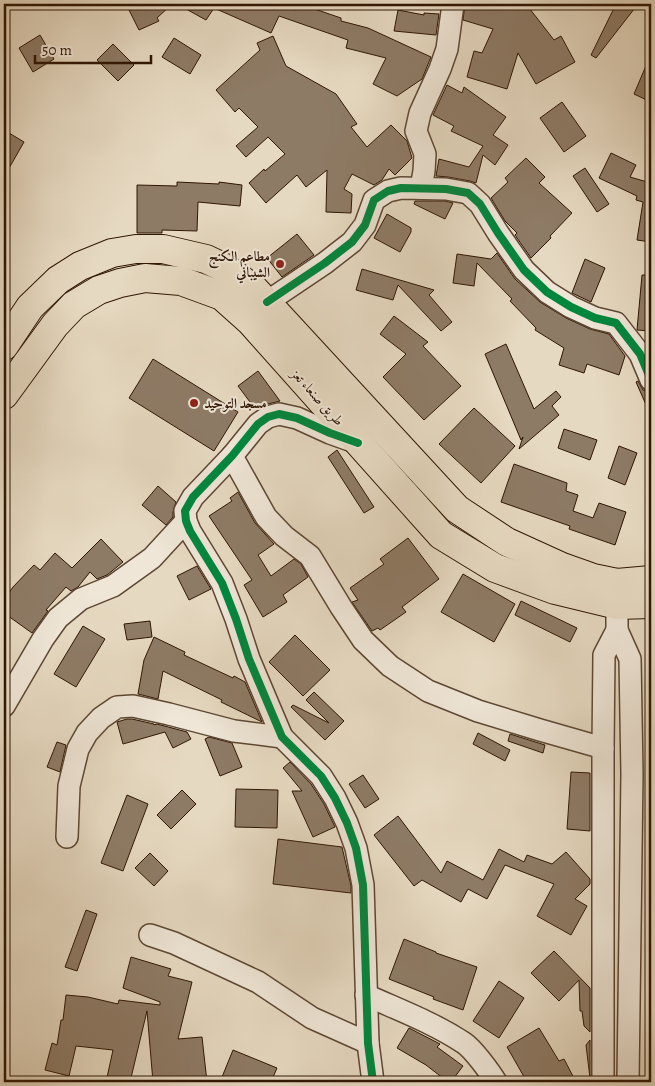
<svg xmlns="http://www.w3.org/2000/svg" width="655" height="1086" viewBox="0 0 655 1086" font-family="Alegreya,Amiri,serif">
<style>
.building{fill:#8e7b66;stroke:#2f1604}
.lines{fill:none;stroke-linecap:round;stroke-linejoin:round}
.minor-casing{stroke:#5d4733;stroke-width:24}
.highway-casing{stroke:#2f1604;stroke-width:30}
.minor{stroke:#efe6d7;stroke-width:21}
.highway{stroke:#e6d9c1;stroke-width:28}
.cycleway-casing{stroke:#efe6d7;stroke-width:11}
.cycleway{stroke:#00873e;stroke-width:8}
.poi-dot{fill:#8f2418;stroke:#efe6d7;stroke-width:2}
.labels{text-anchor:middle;stroke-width:4;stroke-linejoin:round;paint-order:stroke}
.poi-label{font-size:14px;font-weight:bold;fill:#2f1604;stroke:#efe6d7;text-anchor:end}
.street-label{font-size:14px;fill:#2f1604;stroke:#efe6d7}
</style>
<rect width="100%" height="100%" fill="#e6d9c1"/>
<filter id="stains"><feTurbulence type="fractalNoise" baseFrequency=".004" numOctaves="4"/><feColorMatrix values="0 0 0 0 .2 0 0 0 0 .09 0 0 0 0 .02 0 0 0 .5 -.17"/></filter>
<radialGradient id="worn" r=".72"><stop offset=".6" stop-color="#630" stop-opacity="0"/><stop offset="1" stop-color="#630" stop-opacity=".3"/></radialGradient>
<g class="building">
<path d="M142 4H172L157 18 159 21 139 30 129 10Z"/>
<path d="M177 4H284V5L296 10 298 4H300L341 18V21L368 28 431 57 422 79 397 96 373 84 386 58 346 48 348 40 279 16 271 33 214 8 206 20Z"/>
<path d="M465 4H526L554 40 561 36 575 62 536 84 518 53 507 89 467 77 474 51 482 53 493 29 463 20Z"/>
<path d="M616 4H638L596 58 591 55Z"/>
<path d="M398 10 424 15V13L439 14 436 35 394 31Z"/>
<path d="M40 35 54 59 33 72 19 48Z"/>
<path d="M273 36 286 66 336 94 357 124 351 127 367 147 391 125 407 141 412 158 395 175 389 169 382 180 374 185 352 174 344 189 352 194 351 213 326 212 327 170 306 187 297 175 266 203 249 183 264 169 265 171 285 154 268 137 246 157 236 146 258 127 239 108 235 112 216 90 260 50 257 43Z"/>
<path d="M174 38 201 55 190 74 162 57Z"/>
<path d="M113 44 134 65 118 81 97 60Z"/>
<path d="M651 54V102L634 94Z"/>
<path d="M447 85 462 93 464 87 506 117 493 135 508 145 495 165 483 155 476 183 470 181 448 177 436 176 439 159 469 167 483 146 451 131 454 126 433 115Z"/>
<path d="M562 102 586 136 564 152 540 118Z"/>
<path d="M4 130 24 142 4 177Z"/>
<path d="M611 153 636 165 630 177 651 183V242L637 240 643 202 636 200 637 196 599 178Z"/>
<path d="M526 158 545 177 539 183 572 213 550 236 551 238 531 258 515 235 517 233 505 221 491 198 508 182 505 178Z"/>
<path d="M585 168 609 204 597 212 573 176Z"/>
<path d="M177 182 219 184V182L242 185 240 206 198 202 197 231 162 230V233H137V185L177 186Z"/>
<path d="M415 201H445L453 203 445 219 414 204Z"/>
<path d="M387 214 411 228V232L400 252 374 238Z"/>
<path d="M297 234 314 255 282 277 267 258Z"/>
<path d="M497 253 515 279 540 302 566 318 590 329 609 334 625 356 619 375 587 364 584 373 559 365 564 348 535 330 536 328 510 301 512 299 477 263 474 286 453 283 457 254 491 259Z"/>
<path d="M585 259 605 268 591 302 572 293Z"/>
<path d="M362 269 434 290 429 295 452 322 441 331 398 285 393 300 356 290Z"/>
<path d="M642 275H651V331L637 330Z"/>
<path d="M394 316 428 342 423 346 461 386 424 420 383 377 406 354 380 334Z"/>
<path d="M506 344 534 409 556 391 561 397 552 406 559 415 519 449 523 437 521 440 485 354Z"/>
<path d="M153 359 238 412 214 451 129 398Z"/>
<path d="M258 371 280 401 264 405 256 410 238 386Z"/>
<path d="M638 381 643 390 651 392V416L636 382Z"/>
<path d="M474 408 515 446 481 483 439 444Z"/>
<path d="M564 429 597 440 590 460 558 448Z"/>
<path d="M619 446 637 453 625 485 608 478Z"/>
<path d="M337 450 374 507 364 513 328 457Z"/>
<path d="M514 464 567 483 566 491 578 495 573 511 593 518 599 503 626 512 615 545 569 529 570 526 501 502Z"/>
<path d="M158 486 176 502 173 512V517L166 525 142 505Z"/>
<path d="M238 492 255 523 274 544 258 555 271 576 294 559 301 564 308 577 283 595 287 602 263 617 244 585 252 580 209 516 232 501 230 498Z"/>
<path d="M408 538 439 579 402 607 406 612 380 630 378 628 372 631 352 602 358 600 350 588 384 564 380 559Z"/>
<path d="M101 539 123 562 107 575 97 579 90 572 78 587 71 591 66 587 46 610 48 611 32 633 4 613V600L13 587 34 565 40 570 55 553 72 568Z"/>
<path d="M197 566 211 589 189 600 177 576Z"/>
<path d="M463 574 515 604 494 642 441 612Z"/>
<path d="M521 601 577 628 570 642 515 615Z"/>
<path d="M150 621 152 637 127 640 124 624Z"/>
<path d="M83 626 105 639 76 687 54 674Z"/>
<path d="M295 635 330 670 303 696 269 662Z"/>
<path d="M154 637 185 652 184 655 233 678 234 676 245 682 262 722 221 702 222 700 163 671 158 699 138 694 144 660Z"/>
<path d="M314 692 344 721 325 740 291 707 293 705 329 723 306 700Z"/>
<path d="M127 719H132L154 724V725L157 724 187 732 191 739 173 748 165 732 123 744 117 722Z"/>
<path d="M478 733 510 750 505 761 473 744Z"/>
<path d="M510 734 545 745 543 753 508 741Z"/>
<path d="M209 737 232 743 242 767 220 776 205 739Z"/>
<path d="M57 742 66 745 60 772 47 767Z"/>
<path d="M290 762 311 784 324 804 335 827 313 837 292 791H302L283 768Z"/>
<path d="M571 772 590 773V831L567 829Z"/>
<path d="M363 775 379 799 365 808 349 784Z"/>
<path d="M236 789 278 790 277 828 235 827Z"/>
<path d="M182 790 196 804 171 829 157 815Z"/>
<path d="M127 795 148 804 123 871 101 863Z"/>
<path d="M398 816 441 873 447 861 483 880 499 849 524 862 527 855 552 864 566 852 590 879V884L575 899 587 906 571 935 537 916 554 884 505 865 487 899 468 889 461 902 422 880 414 886 374 835Z"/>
<path d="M278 839 342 847 351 886V893L273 884Z"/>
<path d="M150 853 168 871 154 886 135 868Z"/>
<path d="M86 910 97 914 77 971 65 967Z"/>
<path d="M404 939 436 952V953L477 967 463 1010 433 999 434 997 389 979Z"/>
<path d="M554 951 590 988V1032L584 1026 582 1011H580L579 980 559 1001 531 973Z"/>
<path d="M131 957 171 969 168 976 192 982 178 1039 202 1037 207 1082H153L147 1011 130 1082H106L113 1050 76 1046 69 1076 45 1070 52 1043 57 1045 61 1020H63L66 995 88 997 118 1004 119 1000 160 1005V1002L123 988Z"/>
<path d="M499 981 524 998 499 1038 473 1021Z"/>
<path d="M409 1028 440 1044 437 1047 463 1066 451 1082H448L426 1065 397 1048Z"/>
<path d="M539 1028 559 1061 564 1059 576 1082H527L507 1047Z"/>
<path d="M590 1040V1078L586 1045Z"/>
<path d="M233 1050 277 1068 271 1082H220Z"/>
</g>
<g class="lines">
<g class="minor-casing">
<g id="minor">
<path d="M421 188 424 171 425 154 416 131 420 113 440 69 447 49 453 4"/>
<path d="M267 302 325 263 352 242 365 225 374 200 388 191 401 188 446 189 468 193 480 204 498 233 524 270 547 292 571 307 595 318 616 323 640 354 651 380"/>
<path d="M358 443 330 433 297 418 279 414 268 417 258 424 232 456 193 497 185 511 186 521 190 531 222 583 236 619 249 659 282 737 321 776 335 798 347 823 356 848 363 885 368 1043 373 1082"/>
<path d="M232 456 266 517 284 536 310 556 341 607 363 640 390 666 428 691 478 711 540 730 603 748"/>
<path d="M617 605V630L630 659 632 774 628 1082"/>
<path d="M4 706 43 639 58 618 81 599 113 586 152 558 186 521"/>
<path d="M67 837 69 786 78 749 87 733 101 718 117 707 133 706 169 714 234 731 282 737"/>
<path d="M150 935 174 943 258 982 312 1018 368 1043"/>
<path d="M366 995C399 1010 434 1023 464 1043 473 1049 490 1072 496 1082"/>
<path d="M603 1082V748L604 655 617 630"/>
</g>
</g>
<g class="highway-casing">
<g id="highway">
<path d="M4 346 30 307 58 280 80 266 112 253 136 249H163L206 259 227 269 255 290 457 509 507 542 562 567 593 578 617 583 651 580"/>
<path d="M4 395 55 325 74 305 99 290 120 283 145 278 181 281 222 296 250 321 441 535 495 568 555 590 617 605 651 604"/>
</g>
</g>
<use href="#minor" class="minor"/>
<use href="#highway" class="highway"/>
<g class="cycleway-casing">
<g id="cycleway">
<path d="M267 302 325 263 352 242 365 225 374 200 388 191 401 188 446 189 468 193 480 204 498 233 524 270 547 292 571 307 595 318 616 323 640 354 651 380"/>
<path d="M358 443 330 433 297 418 279 414 268 417 258 424 232 456 193 497 185 511 186 521 190 531 222 583 236 619 249 659 282 737 321 776 335 798 347 823 356 848 363 885 368 1043 373 1082"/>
</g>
</g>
<use href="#cycleway" class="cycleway"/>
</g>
<g class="poi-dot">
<circle cx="280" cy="264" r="5"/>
<circle cx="194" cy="403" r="5"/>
</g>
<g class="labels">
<g class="poi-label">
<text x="270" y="261">مطاعم الكنج<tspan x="270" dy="16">الشيباني</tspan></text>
<text x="204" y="408" text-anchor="start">مسجد التوحيد</text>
</g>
<g class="street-label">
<text transform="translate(318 397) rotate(48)" y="5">طريق صنعاء تعز</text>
</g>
</g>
<rect width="655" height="1086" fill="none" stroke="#e6d9c1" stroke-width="20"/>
<rect x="5" y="5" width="645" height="1076" fill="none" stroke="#2f1604" stroke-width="2.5"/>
<rect x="10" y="10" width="635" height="1066" fill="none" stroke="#2f1604"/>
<path d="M35 55v8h116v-8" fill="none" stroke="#2f1604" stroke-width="2.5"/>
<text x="42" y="55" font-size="15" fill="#2f1604" stroke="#efe6d7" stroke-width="4" paint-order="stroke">50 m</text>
<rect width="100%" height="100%" filter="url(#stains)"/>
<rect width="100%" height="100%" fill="url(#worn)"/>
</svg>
